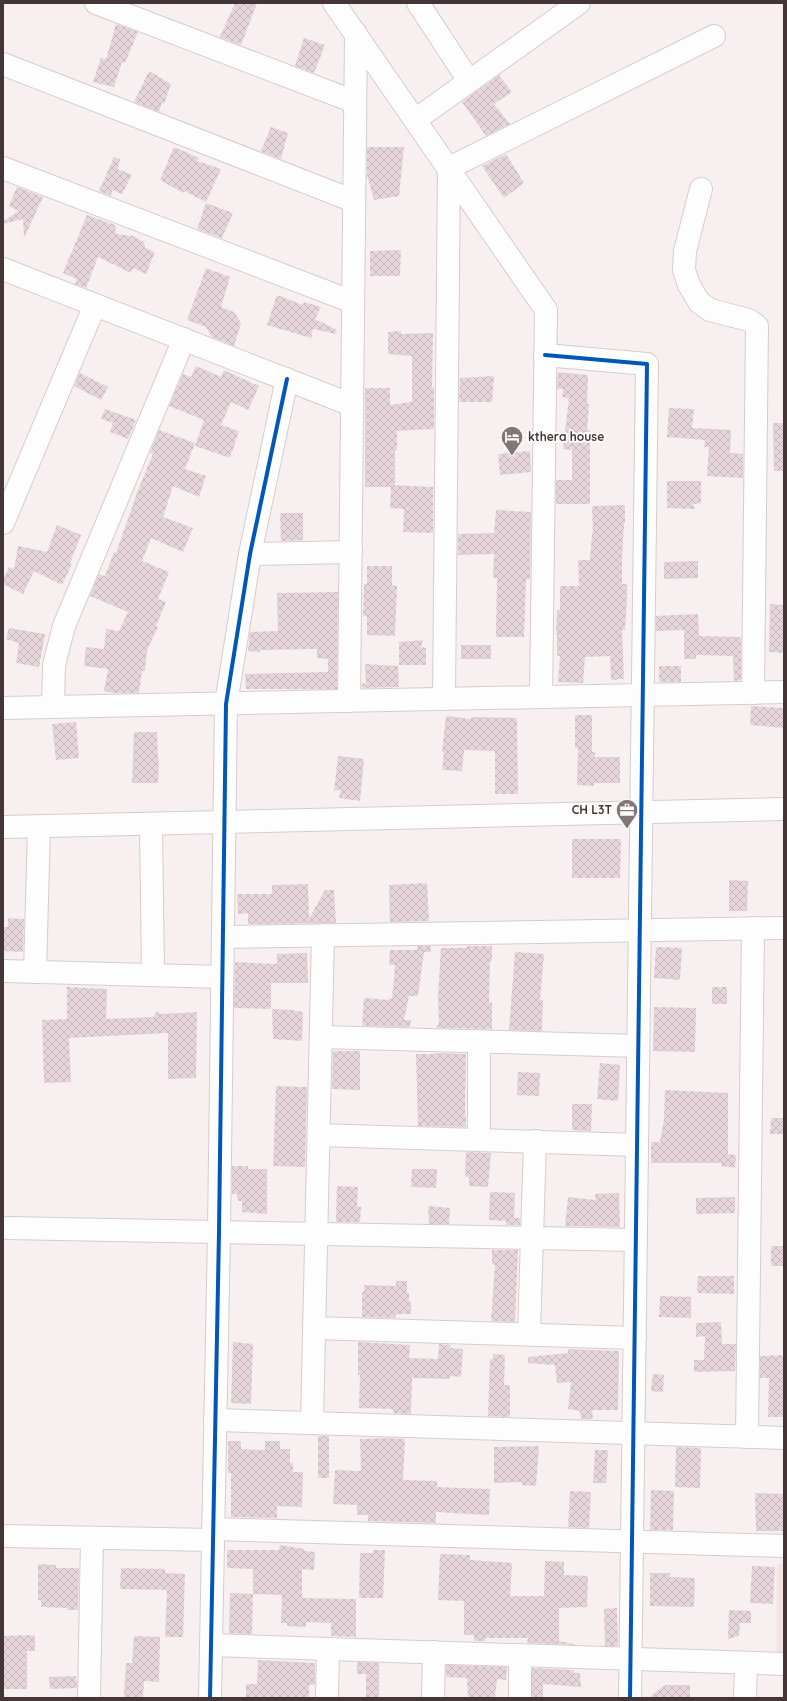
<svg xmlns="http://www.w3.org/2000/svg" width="787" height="1701" viewBox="0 0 787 1701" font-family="Quicksand,sans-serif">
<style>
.built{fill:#f6e3e3}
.building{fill:url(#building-cross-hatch)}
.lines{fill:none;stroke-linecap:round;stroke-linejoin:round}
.minor-casing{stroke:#d7cccc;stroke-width:24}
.minor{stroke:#fefdfd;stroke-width:22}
.cycleway-casing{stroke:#fdfdfd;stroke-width:6}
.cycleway{stroke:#0057b8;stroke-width:4}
.labels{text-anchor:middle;stroke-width:4;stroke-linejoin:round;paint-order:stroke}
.poi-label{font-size:12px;font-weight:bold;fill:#443536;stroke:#fdfdfd;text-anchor:start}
</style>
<defs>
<pattern id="building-cross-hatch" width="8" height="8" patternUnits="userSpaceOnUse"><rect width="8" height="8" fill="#e6d6db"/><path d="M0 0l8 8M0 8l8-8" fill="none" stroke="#c6b8bd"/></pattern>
</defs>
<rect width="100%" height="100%" fill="#f8f0f0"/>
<rect class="built" x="777" y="1564" width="7" height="93"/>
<g class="building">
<path d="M235 3H257L241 45 220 37Z"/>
<path d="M116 24 138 32 125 63 122 62 114 87 93 82 101 58 106 59Z"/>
<path d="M304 38 325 45 314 73 295 66Z"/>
<path d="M149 71 171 84 164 104 162 102 159 112 134 102Z"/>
<path d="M499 75 512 92 494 104 510 124 486 136 462 102Z"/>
<path d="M271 127 288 133 281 159 261 151Z"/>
<path d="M174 147 199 158 197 161 221 169 206 202 184 191 183 193 160 180Z"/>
<path d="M367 147H404L399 196 374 200 367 175Z"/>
<path d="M506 154 524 183 504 198 482 166Z"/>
<path d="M114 157 120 159 118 169 132 175 122 194 112 190 111 196 99 191Z"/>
<path d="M17 187 43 197 24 238 23 219 3 224V221L19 211 9 206Z"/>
<path d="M206 203 233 213 222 238 197 229Z"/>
<path d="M87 215 115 225 116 234 133 236 144 242 145 248 155 252 146 274 133 268 131 273 98 257 86 288 75 284 77 279 63 273Z"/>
<path d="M401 250 400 276H370V251Z"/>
<path d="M206 268 230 277 221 307 234 312 241 323 234 346 212 337 206 327 187 320Z"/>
<path d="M277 295 303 305 304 302 321 307 315 319 337 330 336 334 313 329 311 338 267 325Z"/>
<path d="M401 331V334L433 333 432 388 434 387V429L397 431V450H395V485L433 487V533L403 532 404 509 390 508 391 487H365V388H390V405L412 402V356L388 354V332Z"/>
<path d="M196 366 221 377 224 370 259 386 248 410 231 402 221 425 239 431 230 458 195 446 204 420 169 406 183 374 191 377Z"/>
<path d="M558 372 588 375 587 404H589L587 430H590V504H556V480H572V450L563 449 569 398 562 397 563 389H557Z"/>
<path d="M80 373 108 387 101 400 74 386Z"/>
<path d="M494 376 492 402H459L460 378Z"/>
<path d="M669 408 694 409 692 428 731 430 730 453 743 454V478L707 476 709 447H704L705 440 667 437Z"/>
<path d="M105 409 136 420 128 439 110 432 113 423 101 419Z"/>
<path d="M773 423H784V471H774Z"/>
<path d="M159 430 195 443 185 469 206 476 199 497 173 486 163 517 193 528 183 552 151 538 142 561 169 572 158 599 166 602 156 626 158 627 147 650 145 671H142L139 693H115L104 691 108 669 84 666 86 647 104 649 106 629 119 631 128 612 90 596 99 574 105 576 114 552 116 553 138 490 153 454 150 453Z"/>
<path d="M530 451 531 472 500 475 498 454Z"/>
<path d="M667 481H701V503L693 504 695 509 667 508Z"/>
<path d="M625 505V523H624L622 560V584H627V598L625 630H622L624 679 611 680 610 656 585 657 583 683 558 682 560 656H557V634H556L557 610H560V586H579L578 560H590L592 533H593L592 506Z"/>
<path d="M496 510 531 512 530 579H526L524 637H496L497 578H493L494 554 458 555V534L494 533Z"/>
<path d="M280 513H303V540L281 541Z"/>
<path d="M57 525 81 535 70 563 72 564 62 585 34 571 23 594 3 584V580L9 567 14 569 18 546 47 552Z"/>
<path d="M698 561V578L664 579V562Z"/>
<path d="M367 566H392V585L397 586 395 636 367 635V616H363L364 584H367Z"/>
<path d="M338 592 337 689H246L245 674 328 672V659L317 658V649L260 650V652L248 651 249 642 250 632 278 631 277 593Z"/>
<path d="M770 604 784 605V653L769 652Z"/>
<path d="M698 614 699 636 741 637V680L734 681 733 656 696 655V659H684V630L656 631V616Z"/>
<path d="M9 628 45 634 39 667 16 663 19 643 6 639Z"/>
<path d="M423 640 421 647 426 648V665H399V642Z"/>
<rect x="461" y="645" width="30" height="14"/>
<path d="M365 664 398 666 399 687 362 688V683L366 684Z"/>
<rect x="659" y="666" width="22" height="16"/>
<path d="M751 706 784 708V728L750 725Z"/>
<path d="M575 715H592V752H595V757H620V783H594V786L577 785 578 748H575Z"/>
<path d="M446 716 471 719V717L517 718 518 794H495V751L464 750 462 771 442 770 444 752H442Z"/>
<path d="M76 722 79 758 56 760 52 724Z"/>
<path d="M134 732H157L158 759H159L158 783H132Z"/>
<path d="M338 756 364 759 360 801 339 798 341 789 334 791Z"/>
<path d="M572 839H621L620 878H572Z"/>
<path d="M729 880 748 881 747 911H729Z"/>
<path d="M427 883 429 921 390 922 389 885Z"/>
<path d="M308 884 309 919 325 890H334L336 923 248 924V913L238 914 237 894H272V885Z"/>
<path d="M8 918 24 919 23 952 3 951V927H8Z"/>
<path d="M417 946H431V952H424L418 996H409L404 1020H411L410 1027 362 1026 364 998 389 1000V998L392 999 395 965H389L390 950H417Z"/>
<path d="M467 946H492V961H490L489 1002 492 1003V1029L437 1028V1025H439L438 996 441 948H467Z"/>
<path d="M656 947 682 948 680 980 654 978Z"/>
<path d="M515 952 544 954 540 1000H543L542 1031 509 1030Z"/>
<path d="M307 953 308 983H271V1009L234 1008 235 962 277 964V954Z"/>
<path d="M67 987 107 989 106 1019 153 1017 157 1011 160 1014 197 1012 196 1078 168 1079V1033L69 1038 71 1082 44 1083 42 1020 67 1019Z"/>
<rect x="712" y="987" width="15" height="17"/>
<path d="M654 1007 696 1008 695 1052 653 1051Z"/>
<path d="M272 1009 292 1010 303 1012 302 1041 273 1039Z"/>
<path d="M333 1051H360V1090L332 1089Z"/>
<path d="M435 1053 466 1054 465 1116H466V1127L418 1126 416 1054H435Z"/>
<path d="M600 1063 620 1065 618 1101 597 1099Z"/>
<path d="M518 1072 540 1073 539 1096 517 1095Z"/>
<path d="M276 1086 307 1087 305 1167 273 1166Z"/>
<path d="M665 1090 728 1093V1154L736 1155 735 1168 721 1166V1163H651V1142H660L664 1119Z"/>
<path d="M572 1104H592L591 1131 572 1130Z"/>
<path d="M771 1118H784V1134H770Z"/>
<path d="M466 1152 491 1153 488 1187 469 1186V1177H465Z"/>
<path d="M232 1166H248V1169H267V1214L242 1212V1201H238L237 1194H232Z"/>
<path d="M412 1169H437L436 1188 411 1187Z"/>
<path d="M337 1186 358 1187 357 1207H361L360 1222H336Z"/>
<path d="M490 1192 515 1193 514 1218H520V1225H506V1221L489 1220Z"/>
<path d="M619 1193 620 1227 565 1226 568 1197 596 1200 595 1194Z"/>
<path d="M735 1197V1213L696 1214V1198Z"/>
<path d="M428 1206 450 1208 449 1224H429Z"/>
<rect x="771" y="1246" width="13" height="20"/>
<path d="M492 1250H518L515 1322 491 1321 495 1265 492 1264Z"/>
<path d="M698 1276H734V1294L697 1293Z"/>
<path d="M396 1281H407V1293H409V1301L411 1302V1314H396L395 1318 362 1317V1292H364V1285L396 1286Z"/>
<path d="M660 1296 691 1297V1318L659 1317Z"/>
<path d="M721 1322 722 1344H736L735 1371 694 1372V1360H704L705 1336 696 1337V1323Z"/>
<path d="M233 1342 253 1344 251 1404 231 1403Z"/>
<path d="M358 1342 410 1345 409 1358 438 1359 439 1344 450 1345V1348L463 1349 461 1377 450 1376V1379L412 1378 411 1414 393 1413V1409L359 1408 360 1375H358Z"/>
<path d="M568 1349 619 1351 618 1410H592L593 1419H581L580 1411 568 1409 571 1382 557 1383 555 1365 528 1363V1357L568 1353Z"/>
<path d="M493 1354 505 1355 504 1385H510V1417L488 1416 490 1359H493Z"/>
<path d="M784 1355V1417H768L769 1378H760V1356Z"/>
<path d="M653 1374 664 1375 663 1392 651 1391Z"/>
<rect x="318" y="1436" width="11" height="42"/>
<path d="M386 1438 405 1439 403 1480 437 1481V1487L490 1489 489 1515 436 1512V1523L368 1521V1515H357V1505L333 1504 335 1470 361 1471 360 1439Z"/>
<path d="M228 1441H241V1449L265 1450V1441H280V1449H290V1463L293 1462V1472H303L302 1507 277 1506V1518L231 1517V1473H228Z"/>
<path d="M539 1446 536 1486 522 1485V1482L494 1483V1447Z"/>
<path d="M676 1447 701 1448 700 1488 675 1487Z"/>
<path d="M595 1450H608L606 1483H593Z"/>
<path d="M651 1490 674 1491 673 1530H650Z"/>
<path d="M570 1491 591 1492 589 1528 568 1527Z"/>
<path d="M755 1493 784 1494 783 1531H756Z"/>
<path d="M280 1545 304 1549V1551L315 1552 314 1570 302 1569V1598L356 1599V1637L331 1636V1623L306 1622V1627L287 1626V1623H281L282 1595 253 1594V1569L227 1568V1550H279Z"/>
<path d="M373 1550H385L383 1598H359L360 1553H373Z"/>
<path d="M440 1554 470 1555V1560L512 1563 510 1596H544L545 1561 564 1562V1575L588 1576 587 1607 559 1608V1641L578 1645 527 1643 528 1638H486L485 1641H474V1635H464V1601L438 1600Z"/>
<path d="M38 1564 56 1565V1568H79L78 1610H67V1608L41 1607V1600H38Z"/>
<path d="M752 1566 775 1567 773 1604 750 1603Z"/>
<path d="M121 1568 165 1569V1573L185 1574 183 1637H165L167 1590 120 1589Z"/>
<path d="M650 1573H670V1577L695 1578 694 1607 650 1606Z"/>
<path d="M230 1593 253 1594 252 1634 229 1633Z"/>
<path d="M617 1608 618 1646H605L604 1609Z"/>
<path d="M729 1610 751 1611V1623H740L739 1636 728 1639Z"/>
<path d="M35 1635V1651H27V1689H3V1636Z"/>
<path d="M134 1636 160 1637 159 1682 144 1681 143 1698 124 1697 126 1663H132Z"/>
<path d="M258 1660 315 1663V1685H309V1698H246V1684H257Z"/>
<path d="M357 1662 379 1663V1698H366V1674H357Z"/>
<path d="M446 1665 507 1667 506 1680 497 1679 495 1698H468L467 1678 446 1677Z"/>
<path d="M532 1668 574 1670V1673H580L581 1687 543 1684V1698H532Z"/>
<path d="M76 1676 77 1688 50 1689 49 1677Z"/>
<path d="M665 1685H690V1698H648Z"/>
</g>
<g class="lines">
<g class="minor-casing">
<g id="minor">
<path d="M96 3 355 102"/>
<path d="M334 3 546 310 541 697"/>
<path d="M418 3 469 81"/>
<path d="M3 64 354 201"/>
<path d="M415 120 579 3"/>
<path d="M3 168 353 302"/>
<path d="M701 189 685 251 684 270 689 285 699 302 710 310 749 320 757 326 753 693"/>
<path d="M3 269 352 405"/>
<path d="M545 355 647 364 630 1698"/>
<path d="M3 523 95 305"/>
<path d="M250 554 351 552"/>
<path d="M444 699 449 168 714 36"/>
<path d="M349 701 356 34"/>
<path d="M53 707 54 665 64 626 184 339"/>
<path d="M3 708 784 692"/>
<path d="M151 825 153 975"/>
<path d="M3 827 784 809"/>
<path d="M223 937 784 928"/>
<path d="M3 971 222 977"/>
<path d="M35 972 39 827"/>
<path d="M321 1037 638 1046"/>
<path d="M319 1135 637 1145"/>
<path d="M479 1140V1041"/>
<path d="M7 1228 636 1240"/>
<path d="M314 1328 635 1338"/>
<path d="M529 1334 535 1141"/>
<path d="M215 1420 784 1438"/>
<path d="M312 1423 323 935"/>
<path d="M747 1437 753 928"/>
<path d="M213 1529 784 1546"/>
<path d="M3 1536 213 1540"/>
<path d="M211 1645 784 1664"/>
<path d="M89 1698 92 1538"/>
<path d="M210 1698 219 1232 226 704 250 554 287 379"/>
<path d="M327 1698 328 1649"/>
<path d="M433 1698 434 1652"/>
<path d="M520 1698V1655"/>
<path d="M745 1698 746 1663"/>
</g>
</g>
<use href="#minor" class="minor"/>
<g class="cycleway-casing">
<g id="cycleway">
<path d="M545 355 647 364 630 1698"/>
<path d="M210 1698 219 1232 226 704 250 554 287 379"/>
</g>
</g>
<use href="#cycleway" class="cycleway"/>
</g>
<defs>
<g id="hotel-pin" transform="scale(1.15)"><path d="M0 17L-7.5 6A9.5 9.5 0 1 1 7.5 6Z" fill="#837677" stroke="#fdfdfd"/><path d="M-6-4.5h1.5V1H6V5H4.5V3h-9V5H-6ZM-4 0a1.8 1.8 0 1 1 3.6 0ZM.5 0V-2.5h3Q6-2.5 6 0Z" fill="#fff"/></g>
<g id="office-pin" transform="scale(1.15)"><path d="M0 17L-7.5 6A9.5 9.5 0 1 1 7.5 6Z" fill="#837677" stroke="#fdfdfd"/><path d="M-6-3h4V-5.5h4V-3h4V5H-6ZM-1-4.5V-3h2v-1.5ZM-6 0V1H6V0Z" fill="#fff"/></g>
</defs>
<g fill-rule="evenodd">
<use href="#hotel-pin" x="512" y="437"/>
<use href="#office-pin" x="627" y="810"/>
</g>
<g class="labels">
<g class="poi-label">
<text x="528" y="441">kthera house</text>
<text x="612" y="814" text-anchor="end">CH L3T</text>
</g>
</g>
<rect width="787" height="1701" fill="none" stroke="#443536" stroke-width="8"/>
</svg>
